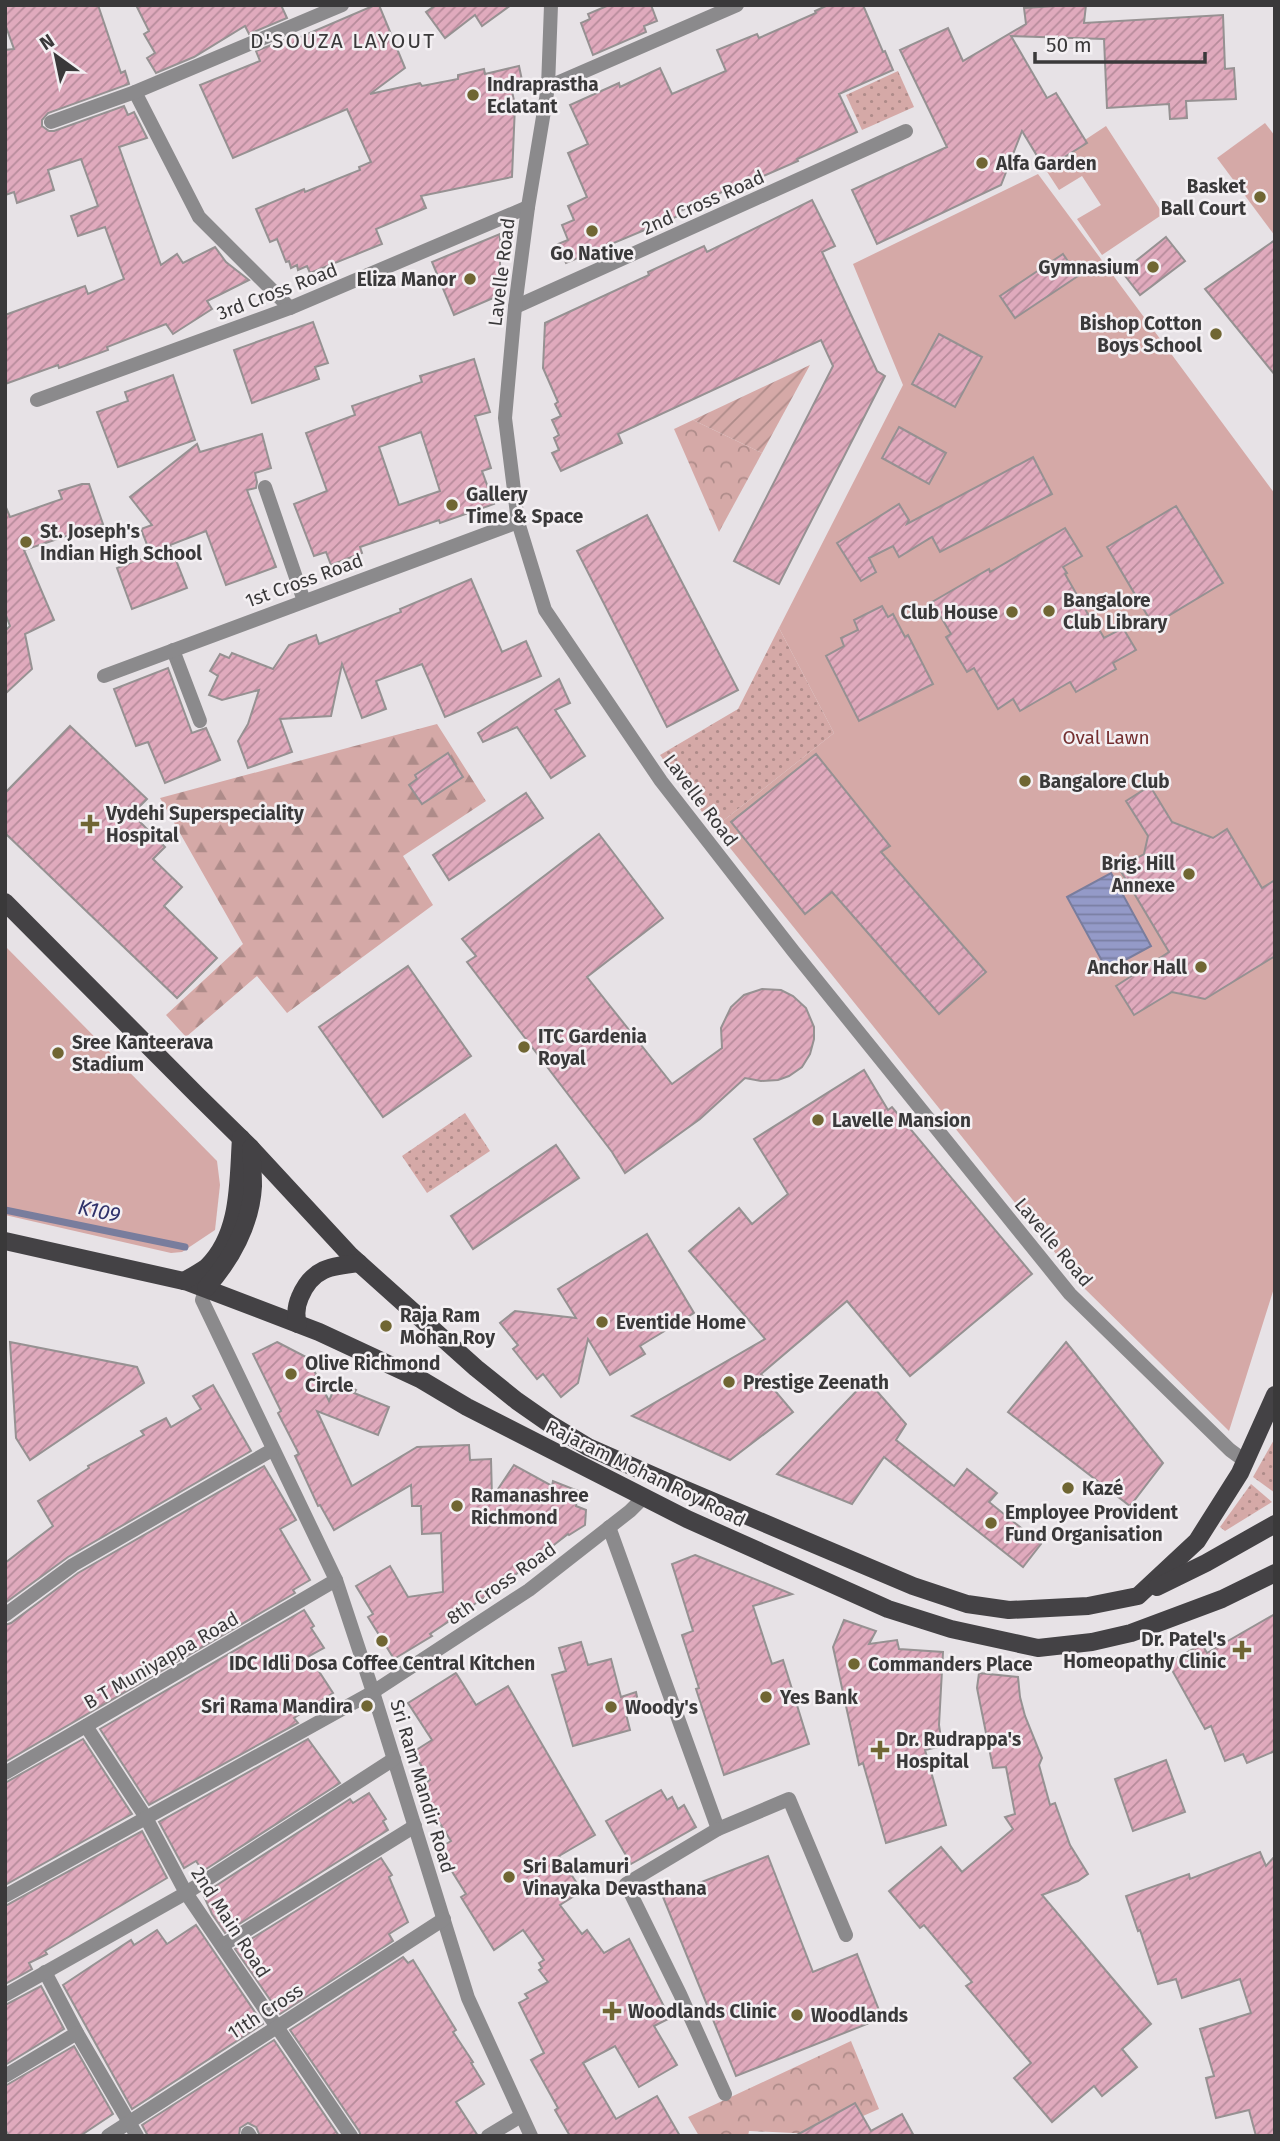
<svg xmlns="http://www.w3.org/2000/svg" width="1280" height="2141" viewBox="0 0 1280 2141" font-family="'Fira Sans',sans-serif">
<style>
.grass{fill:url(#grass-dots)}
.forest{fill:url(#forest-firs)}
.park{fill:url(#park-crowns)}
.garden{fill:url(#garden-furrows)}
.pitch{fill:#d5a9a7}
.water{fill:url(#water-rules);stroke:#797d9d;stroke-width:2}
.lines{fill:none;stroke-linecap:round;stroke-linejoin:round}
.stream{stroke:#797d9d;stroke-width:7}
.building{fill:url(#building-hatch);stroke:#969192;stroke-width:2;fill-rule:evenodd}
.minor{stroke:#8b8a8c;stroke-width:14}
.tertiary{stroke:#8b8a8c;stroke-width:14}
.primary{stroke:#444245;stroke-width:18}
.poi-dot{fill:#706633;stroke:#f4f0f3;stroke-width:2.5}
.labels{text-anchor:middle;stroke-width:5;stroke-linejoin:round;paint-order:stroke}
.poi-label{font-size:19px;font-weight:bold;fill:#3a393a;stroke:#f4f0f3;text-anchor:start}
.street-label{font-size:19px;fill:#3a393a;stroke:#f4f0f3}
.park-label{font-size:19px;fill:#742f30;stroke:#f4f0f3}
.neighbourhood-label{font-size:21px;letter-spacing:2px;fill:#3a393a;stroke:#f4f0f3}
.water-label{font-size:21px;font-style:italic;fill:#30326b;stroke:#f4f0f3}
</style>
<defs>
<pattern id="grass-dots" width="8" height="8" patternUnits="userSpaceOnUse" patternTransform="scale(1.75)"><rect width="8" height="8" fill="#d5a9a7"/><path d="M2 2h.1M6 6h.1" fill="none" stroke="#ae8b89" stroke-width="1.8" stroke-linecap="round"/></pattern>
<pattern id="forest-firs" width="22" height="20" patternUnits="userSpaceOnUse" patternTransform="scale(1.75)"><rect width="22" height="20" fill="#d5a9a7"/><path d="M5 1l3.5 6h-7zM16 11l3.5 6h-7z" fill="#ae8b89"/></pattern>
<pattern id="park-crowns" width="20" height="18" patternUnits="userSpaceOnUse" patternTransform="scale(1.75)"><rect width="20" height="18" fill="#d5a9a7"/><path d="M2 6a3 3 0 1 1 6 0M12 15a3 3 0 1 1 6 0" fill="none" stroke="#ae8b89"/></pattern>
<pattern id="garden-furrows" width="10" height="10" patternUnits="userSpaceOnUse" patternTransform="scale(1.75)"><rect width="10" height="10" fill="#d5a9a7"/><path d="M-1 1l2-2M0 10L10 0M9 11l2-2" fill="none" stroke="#ae8b89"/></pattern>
<pattern id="water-rules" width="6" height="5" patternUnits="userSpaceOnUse" patternTransform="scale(1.75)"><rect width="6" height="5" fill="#949ac8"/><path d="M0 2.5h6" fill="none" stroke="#7a7fa3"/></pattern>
<pattern id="building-hatch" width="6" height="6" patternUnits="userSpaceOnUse" patternTransform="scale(1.75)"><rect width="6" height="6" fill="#e0aabd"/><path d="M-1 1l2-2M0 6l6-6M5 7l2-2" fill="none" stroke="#b78b9b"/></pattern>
</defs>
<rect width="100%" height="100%" fill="#e7e2e6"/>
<g class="grass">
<path d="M898 71 914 107 862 130 846 95Z"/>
<path d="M779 628 834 733 714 828 660 755 738 709Z"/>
<path d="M465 1113 490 1151 427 1193 402 1156Z"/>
<path d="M1275 1438V1493L1253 1477Z"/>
<path d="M1251 1484 1272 1502 1225 1531 1220 1527Z"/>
</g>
<path class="forest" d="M437 724 486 801 403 856 433 905 287 1013 257 976 186 1037 166 1015 243 944 160 798Z"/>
<g class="park">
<path d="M693 420 762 453 719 532 674 429Z"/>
<path d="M851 2041 879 2109 863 2116 855 2103 812 2127 815 2134 749 2131 748 2136H699L688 2117Z"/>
</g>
<path class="garden" d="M810 365 762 453 693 420Z"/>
<g class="pitch">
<path d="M1265 123 1275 136V236L1217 158Z"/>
<path d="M1106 126 1163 214 1102 255 1077 219 1101 205 1082 176 1059 190 1044 167Z"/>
<path d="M1038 174 1275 494V1285L1229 1431 1081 1285 714 828 834 733 779 628 903 385 853 264Z"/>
<path d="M5 946 217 1161 220 1185 215 1230 182 1252 171 1253 5 1215Z"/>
</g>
<path class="water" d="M1111 873 1151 946 1107 970 1067 897Z"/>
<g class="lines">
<path class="stream" d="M5 1210 185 1247"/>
</g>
<g class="building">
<path d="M5 5H98L121 73 125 71 129 84 48 113 42 120V126L49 131H54L124 106 128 115 134 112 147 138 119 147 161 265 177 254 183 263 215 247 226 262 249 280 207 301 212 309 173 334 166 324 107 347 108 350 59 368 58 365 5 384V315L85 286 88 294 124 279 105 227 78 236 71 216 98 206 81 159 48 170 54 190 17 203 14 192 5 195V50L14 49 5 24Z"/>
<path d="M136 5H281L287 18 249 34 245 26 194 57 156 73 147 58 155 53 144 34 149 31Z"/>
<path d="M375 5H379L405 68 370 94 420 83 422 86 458 79V75L484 69 485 74 519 66 523 85 511 87 515 105 512 177 421 196 426 208 376 229 382 244 310 273 307 266 298 270 297 265 291 268 289 261 286 262 277 239 270 242 256 209 304 189 305 192 360 170 359 167 371 162 347 109 233 158 200 85 260 61 256 51 294 36 296 39Z"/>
<path d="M436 5H511L482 26 475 15 445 38 426 12Z"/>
<path d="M609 5H651L657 21 644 26 646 32 593 55 581 23 590 19 588 14Z"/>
<path d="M828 5H863L883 52 885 51 893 70 839 94 857 132 797 159 798 161 745 184 744 182 676 213 678 216 566 263 558 244 568 240 562 225 574 220 568 206 587 197 568 153 588 144 570 105 619 83 620 87 660 68 672 94 726 71 717 50 757 34 759 38 816 13 815 11Z"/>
<path d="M1071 5H1086L1084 23 1223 15 1225 69 1234 68 1236 99 1186 101 1187 118 1170 119 1169 104 1107 108 1104 39 1011 36 1047 98 1056 93 1087 143 1045 169 1022 131 1001 185 877 244 852 190 947 147 900 50 948 28 963 61 1026 24 1024 8Z"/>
<path d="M812 200 835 246 822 252 877 371 885 376 779 584 734 561 833 366 821 340 618 434 622 443 561 471 552 453 559 450 554 438 559 435 552 420 561 416 555 404 558 402 543 368 545 323 649 275 648 272 704 246 707 252Z"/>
<path d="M500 234V295L454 315 432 262Z"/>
<path d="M1166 237 1185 261 1140 295 1122 272Z"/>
<path d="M1275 240V375L1205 289Z"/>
<path d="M1063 254 1078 276 1015 318 1000 296Z"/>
<path d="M313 322 328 363 315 367 319 379 252 403 234 350Z"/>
<path d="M939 334 982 357 955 407 912 384Z"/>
<path d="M474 359 490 412 475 416 491 468 482 471 494 504 440 523 439 520 360 547 362 553 331 565 326 552 314 556 294 504 327 491 306 433 355 415 352 406 422 382 420 376ZM421 432 440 491 399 505 379 447Z"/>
<path d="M173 375 195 440 118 467 97 412 128 401 125 392Z"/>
<path d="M899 427 946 453 929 484 882 458Z"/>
<path d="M262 434 271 468 255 473 257 482 256 488 247 490 276 567 226 585 206 531 170 545 187 588 132 609 117 568 151 555 141 529 152 525 130 497 197 444 200 452Z"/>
<path d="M1033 457 1052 494 940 552 932 537 899 557 893 546 869 558 876 572 861 581 837 543 899 504 909 520 907 524Z"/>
<path d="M82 484H89L103 524 24 550 54 620 25 634 32 669 5 694V631L10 626 5 613V505L10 517 62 499 59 491Z"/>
<path d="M1176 506 1223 583 1153 625 1107 547Z"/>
<path d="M647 515 738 690 667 727 577 551Z"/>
<path d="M1065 528 1082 556 1063 567 1067 573 1065 574 1097 630 1099 629 1104 638 1123 628 1136 650 1113 663 1116 669 1076 692 1070 682 1020 711 1013 699 998 709 974 668 967 672 946 637 951 634 932 602 989 569 990 572Z"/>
<path d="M471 579 502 652 526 641 541 676 445 717 422 664 376 681 386 709 362 718 342 664 331 716 280 719 292 752 248 768 238 741 248 724 259 690 222 700 209 695 218 676 210 671 220 654 229 658 232 653 273 669 289 645 316 635 319 644 401 612 400 609Z"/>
<path d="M882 606 888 617 893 614 905 637 908 635 933 684 859 721 826 656 844 646 841 638 858 630 854 620Z"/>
<path d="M168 668 192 733 206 728 220 760 165 783 148 742 136 746 114 689Z"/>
<path d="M559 679 570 703 555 710 585 756 551 778 517 727 483 742 478 733Z"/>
<path d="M70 726 147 799 132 814 165 847 153 859 182 887 164 906 217 958 177 998 5 833V793Z"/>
<path d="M448 753 463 777 422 804 409 785 417 779 415 775Z"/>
<path d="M816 754 890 846 881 852 986 972 939 1014 832 892 805 914 731 822Z"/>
<path d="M1150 786 1172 822 1213 838 1227 829 1262 888 1275 880V956L1205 999 1172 992 1134 1015 1116 986 1169 952 1119 868 1144 854 1148 836 1126 801Z"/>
<path d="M526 793 543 818 449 880 433 855Z"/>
<path d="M599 834 663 918 587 977 672 1084 722 1048 721 1028 731 1007 744 995 762 989 781 990 793 996 806 1008 814 1027V1039L810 1054 802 1067 789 1076 778 1080 761 1081 745 1078 700 1119 625 1173 612 1152 467 962 476 956 462 939Z"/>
<path d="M408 966 471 1056 383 1117 319 1027Z"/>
<path d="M864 1070 888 1110 892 1107 1032 1274 910 1376 847 1301 761 1374 793 1412 730 1460 632 1416 765 1339 689 1251 739 1208 752 1224 788 1194 754 1139Z"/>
<path d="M556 1145 579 1178 473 1249 451 1216Z"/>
<path d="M647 1234 694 1313 640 1346 645 1354 610 1375 588 1339 578 1383 561 1397 543 1374 537 1379 513 1349 518 1345 500 1323 515 1311 576 1318 558 1289Z"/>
<path d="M10 1342 137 1367 144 1383 30 1460 16 1438Z"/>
<path d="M277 1342 308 1358 329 1401 337 1382 356 1390 354 1393 389 1407 378 1435 317 1411 352 1486 417 1447 469 1445 470 1460 491 1459 492 1498 514 1465 552 1486 553 1481 578 1491 576 1506 586 1510 585 1525 569 1535 568 1534 497 1589 430 1634 432 1636 394 1659 368 1617 373 1614 356 1586 390 1566 408 1597 443 1592 441 1533 422 1534 421 1506H412L411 1485 334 1530 320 1505 318 1506 295 1456 299 1454 278 1413 281 1411 253 1354Z"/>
<path d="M1066 1342 1163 1463 1130 1506 1008 1412Z"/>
<path d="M867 1380 906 1424 896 1440 954 1486 967 1469 997 1493 989 1502 1041 1544 1023 1567 884 1457 852 1504 777 1474Z"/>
<path d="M213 1385 251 1451 68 1557 5 1603V1563L53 1526 38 1501 89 1468 88 1466 144 1435 141 1431 166 1418 171 1427 201 1409 193 1396Z"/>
<path d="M264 1466 296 1520 280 1529 310 1580 293 1590 295 1593 5 1762V1625L11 1623 78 1573Z"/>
<path d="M695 1555 792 1594 753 1606 772 1664 783 1660 809 1744 724 1775 696 1689 699 1688 682 1635 693 1631 672 1564Z"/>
<path d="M304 1610 314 1626 311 1628 324 1648 309 1656 333 1693 294 1718 298 1723 149 1805 100 1729Z"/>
<path d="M1275 1614V1751L1247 1763 1243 1754 1225 1761 1211 1726 1205 1729 1168 1663 1202 1644 1207 1653Z"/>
<path d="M844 1620 876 1631 869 1644 897 1640 899 1649 943 1652 939 1725 942 1746 925 1750 946 1825 886 1843 863 1763 859 1765 833 1647Z"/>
<path d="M581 1642 588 1665 611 1659 621 1697 636 1692 640 1710 626 1714 630 1730 573 1746 552 1675 566 1671 559 1648Z"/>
<path d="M456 1673 476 1705 508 1686 595 1835 559 1856 582 1891 560 1905 582 1934 587 1930 604 1953 629 1939 670 2018 654 2026 677 2065 639 2087 615 2046 583 2063 616 2119 657 2096 680 2136H570L555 2110 558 2108 531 2060 544 2053 519 2003 528 1998 525 1994 548 1982 539 1970 542 1968 539 1963 544 1960 523 1930 494 1950 461 1897 466 1894 438 1849 451 1841 418 1789 430 1780 413 1752 432 1740 408 1703Z"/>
<path d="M979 1673 1018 1677 1020 1697 1025 1716 1042 1758 1039 1765 1050 1805 1055 1803 1070 1845 1088 1874 1078 1881 1042 1895 1151 2024 1122 2049 1137 2067 1102 2096 1094 2086 1052 2122 1014 2078 1031 2063 966 1986 972 1982 924 1925 920 1928 889 1891 941 1847 962 1872 1013 1829 1005 1817 1015 1814 1006 1767 993 1768 977 1688Z"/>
<path d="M83 1739 132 1814 5 1885V1783Z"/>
<path d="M308 1739 340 1783 203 1871 196 1861 184 1868 159 1822Z"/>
<path d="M1166 1760 1185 1812 1133 1831 1115 1779Z"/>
<path d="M661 1790 667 1800 672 1797 678 1809 684 1805 696 1827 631 1864 606 1821Z"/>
<path d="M369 1793 386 1819 383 1821 388 1830 225 1933 212 1914 203 1894 350 1799 353 1803Z"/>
<path d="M142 1831 167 1878 45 1951 47 1954 29 1963 32 1969 5 1984V1906Z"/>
<path d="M1260 1852 1266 1866 1275 1856V2136H1256L1249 2110 1216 2118 1206 2078 1214 2076 1200 2029 1251 2013 1240 1979 1182 1998 1176 1979 1158 1984 1140 1930 1138 1931 1126 1896 1189 1874 1190 1879Z"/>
<path d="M768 1856 813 1972 857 1954 882 2018 736 2076 663 1897Z"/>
<path d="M381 1858 392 1875 389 1877 408 1922 389 1934 393 1941 280 2014 235 1949Z"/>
<path d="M196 1925 263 2024 132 2109 63 1985 131 1940 134 1945 157 1930 167 1944Z"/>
<path d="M403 1957 408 1963 413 1960 456 2030 453 2032 473 2062 471 2063 484 2084 456 2102 478 2136H361L359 2131 290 2030Z"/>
<path d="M41 1986 64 2029 5 2065V2005Z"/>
<path d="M274 2040 339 2136H260L256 2127 248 2123 240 2128 239 2136H148L142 2125Z"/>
<path d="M74 2046 113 2114 80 2136H9L5 2129V2086Z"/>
<path d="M855 2103 871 2131 902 2114 914 2136H795Z"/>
</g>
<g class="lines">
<g class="minor">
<path d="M548 87 737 5"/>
<path d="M135 92 199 217 290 308"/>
<path d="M51 122 135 92 342 5"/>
<path d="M515 307 906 131"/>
<path d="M37 400 290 308 528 207"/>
<path d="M265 487 304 601"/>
<path d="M173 650 200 721"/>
<path d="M104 676 518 522"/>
<path d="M206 1288 202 1300 336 1580 373 1692 468 1998 531 2136"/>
<path d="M609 1527 718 1829 789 1799 846 1935"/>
<path d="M5 1615 73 1565 272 1450"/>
<path d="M86 1726 145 1816 186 1893 351 2136"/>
<path d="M5 1773 336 1580"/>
<path d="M718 1829 626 1884 680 1994 725 2094"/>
<path d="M5 1896 373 1692 529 1590 630 1511 644 1497"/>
<path d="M223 1945 415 1826"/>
<path d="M45 1972 77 2033 137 2136"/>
<path d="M5 1995 186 1893 394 1759"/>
<path d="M5 2076 77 2033"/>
<path d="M248 2133 250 2136"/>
<path d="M108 2136 444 1919"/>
<path d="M488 2136 521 2116"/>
</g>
<path class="tertiary" d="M551 5 548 87 528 207 515 307 505 418 518 522 545 610 661 781 794 952 1070 1294 1230 1450 1245 1461"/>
<g class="primary">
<path d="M5 902 197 1095 251 1148 351 1256 476 1368 517 1401 550 1424 588 1447 679 1487 913 1586 967 1604 1009 1610 1088 1606 1138 1596 1197 1541 1240 1473 1275 1395"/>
<path d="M5 1241 188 1282 319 1332 420 1379 467 1407 687 1519 888 1609 951 1629 1038 1648 1092 1642 1131 1633 1222 1599 1275 1573"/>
<path d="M184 1281C191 1277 200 1272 207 1267 241 1234 238 1181 241 1138"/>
<path d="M206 1288C231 1260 251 1224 253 1186 253 1173 252 1160 251 1148"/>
<path d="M298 1324C295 1314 296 1306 300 1297 312 1268 331 1266 359 1263"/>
<path d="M1157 1587 1206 1563 1275 1524"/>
</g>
</g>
<g class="poi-dot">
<circle cx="473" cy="95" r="7"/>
<circle cx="982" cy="163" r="7"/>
<circle cx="1260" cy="197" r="7"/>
<circle cx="592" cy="231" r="7"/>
<circle cx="1153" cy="267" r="7"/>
<circle cx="470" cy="279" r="7"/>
<circle cx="1216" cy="334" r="7"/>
<circle cx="452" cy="505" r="7"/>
<circle cx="26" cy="542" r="7"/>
<circle cx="1049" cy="611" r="7"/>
<circle cx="1012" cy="612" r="7"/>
<circle cx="1025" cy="781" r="7"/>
<path d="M86.5 813.5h7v7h7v7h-7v7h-7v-7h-7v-7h7z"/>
<circle cx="1189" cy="874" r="7"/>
<circle cx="1201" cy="967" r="7"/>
<circle cx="524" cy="1047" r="7"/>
<circle cx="58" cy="1053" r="7"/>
<circle cx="818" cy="1120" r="7"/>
<circle cx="602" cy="1322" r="7"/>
<circle cx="386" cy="1326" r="7"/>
<circle cx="291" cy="1374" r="7"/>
<circle cx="729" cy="1382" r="7"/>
<circle cx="1068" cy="1488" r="7"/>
<circle cx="457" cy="1506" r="7"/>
<circle cx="991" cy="1523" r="7"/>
<circle cx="382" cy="1641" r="7"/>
<path d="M1238.5 1639.5h7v7h7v7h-7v7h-7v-7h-7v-7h7z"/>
<circle cx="854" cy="1664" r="7"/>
<circle cx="766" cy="1697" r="7"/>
<circle cx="367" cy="1706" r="7"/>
<circle cx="611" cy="1707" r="7"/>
<path d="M876.5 1739.5h7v7h7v7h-7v7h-7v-7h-7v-7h7z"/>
<circle cx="509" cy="1877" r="7"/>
<path d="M608.5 2000.5h7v7h7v7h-7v7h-7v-7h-7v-7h7z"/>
<circle cx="797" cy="2015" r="7"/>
</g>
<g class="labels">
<g class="poi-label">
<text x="487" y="91">Indraprastha<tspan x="487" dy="22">Eclatant</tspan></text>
<text x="996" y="170">Alfa Garden</text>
<text x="1246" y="193" text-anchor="end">Basket<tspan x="1246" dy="22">Ball Court</tspan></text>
<text x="592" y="260" text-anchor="middle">Go Native</text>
<text x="1139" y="274" text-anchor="end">Gymnasium</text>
<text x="456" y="286" text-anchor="end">Eliza Manor</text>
<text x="1202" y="330" text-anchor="end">Bishop Cotton<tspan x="1202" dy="22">Boys School</tspan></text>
<text x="466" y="501">Gallery<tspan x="466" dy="22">Time &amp; Space</tspan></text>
<text x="40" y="538">St. Joseph's<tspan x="40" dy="22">Indian High School</tspan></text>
<text x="1063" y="607">Bangalore<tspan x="1063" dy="22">Club Library</tspan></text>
<text x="998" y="619" text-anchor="end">Club House</text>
<text x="1039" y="788">Bangalore Club</text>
<text x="106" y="820">Vydehi Superspeciality<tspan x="106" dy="22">Hospital</tspan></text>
<text x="1175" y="870" text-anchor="end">Brig. Hill<tspan x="1175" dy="22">Annexe</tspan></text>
<text x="1187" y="974" text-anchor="end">Anchor Hall</text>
<text x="538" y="1043">ITC Gardenia<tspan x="538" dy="22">Royal</tspan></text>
<text x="72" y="1049">Sree Kanteerava<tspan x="72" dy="22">Stadium</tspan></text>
<text x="832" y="1127">Lavelle Mansion</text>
<text x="400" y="1322">Raja Ram<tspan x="400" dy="22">Mohan Roy</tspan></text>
<text x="616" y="1329">Eventide Home</text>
<text x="305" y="1370">Olive Richmond<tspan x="305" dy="22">Circle</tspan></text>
<text x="743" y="1389">Prestige Zeenath</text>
<text x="1082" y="1495">Kazé</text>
<text x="471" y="1502">Ramanashree<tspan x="471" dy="22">Richmond</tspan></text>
<text x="1005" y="1519">Employee Provident<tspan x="1005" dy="22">Fund Organisation</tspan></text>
<text x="1226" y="1646" text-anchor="end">Dr. Patel's<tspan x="1226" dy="22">Homeopathy Clinic</tspan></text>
<text x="382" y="1670" text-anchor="middle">IDC Idli Dosa Coffee Central Kitchen</text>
<text x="868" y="1671">Commanders Place</text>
<text x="780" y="1704">Yes Bank</text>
<text x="353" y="1713" text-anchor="end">Sri Rama Mandira</text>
<text x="625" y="1714">Woody's</text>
<text x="896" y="1746">Dr. Rudrappa's<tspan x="896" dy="22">Hospital</tspan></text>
<text x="523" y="1873">Sri Balamuri<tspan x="523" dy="22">Vinayaka Devasthana</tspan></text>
<text x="628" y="2018">Woodlands Clinic</text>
<text x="811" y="2022">Woodlands</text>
</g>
<g class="street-label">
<text transform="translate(703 202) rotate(-24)" y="7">2nd Cross Road</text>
<text transform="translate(501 272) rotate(-83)" y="7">Lavelle Road</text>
<text transform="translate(277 291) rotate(-21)" y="7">3rd Cross Road</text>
<text transform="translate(304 580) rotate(-20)" y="7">1st Cross Road</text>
<text transform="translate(701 800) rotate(53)" y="7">Lavelle Road</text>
<text transform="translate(1054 1242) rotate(50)" y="7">Lavelle Road</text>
<text transform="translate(646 1473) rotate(26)" y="7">Rajaram Mohan Roy Road</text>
<text transform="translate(501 1583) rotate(-35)" y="7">8th Cross Road</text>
<text transform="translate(161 1660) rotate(-30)" y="7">B T Muniyappa Road</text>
<text transform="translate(423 1786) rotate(73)" y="7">Sri Ram Mandir Road</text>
<text transform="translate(231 1922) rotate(57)" y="7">2nd Main Road</text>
<text transform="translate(265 2011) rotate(-33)" y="7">11th Cross</text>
</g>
<g class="park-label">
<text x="1106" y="744">Oval Lawn</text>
</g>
<g class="neighbourhood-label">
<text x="343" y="48">D'SOUZA LAYOUT</text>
</g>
<g class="water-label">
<text transform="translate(99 1211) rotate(12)" y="7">K109</text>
</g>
</g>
<rect width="1280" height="2141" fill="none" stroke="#3a393a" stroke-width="14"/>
<g transform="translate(56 56) rotate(327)" stroke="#f4f0f3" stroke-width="5" paint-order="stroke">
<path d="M0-5L12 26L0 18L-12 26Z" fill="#3a393a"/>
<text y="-10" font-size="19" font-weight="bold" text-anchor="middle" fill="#3a393a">N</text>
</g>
<path d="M1035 52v10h170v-10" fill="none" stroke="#3a393a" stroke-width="3.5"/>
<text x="1046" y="52" font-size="21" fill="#3a393a" stroke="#f4f0f3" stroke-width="5" paint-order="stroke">50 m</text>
</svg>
